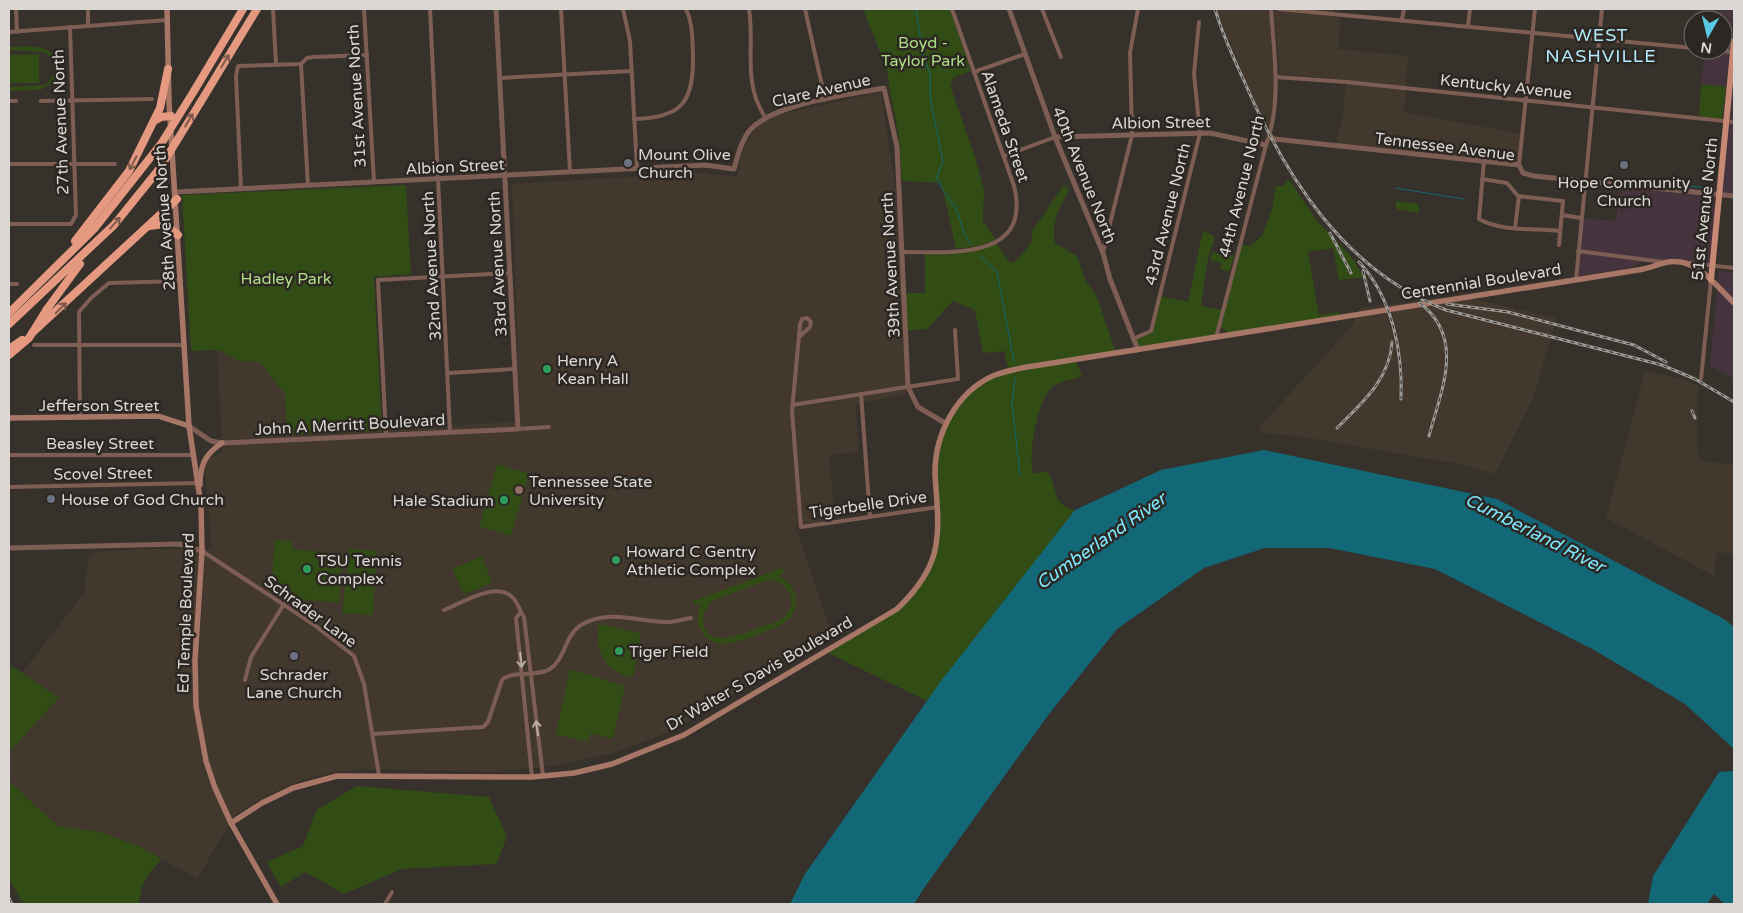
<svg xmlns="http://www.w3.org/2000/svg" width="1743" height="913" viewBox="0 0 1743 913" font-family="'Varela Round',sans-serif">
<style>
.commercial{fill:#45333d}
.built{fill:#42382e}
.green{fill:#314c15;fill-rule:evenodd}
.water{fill:#126877}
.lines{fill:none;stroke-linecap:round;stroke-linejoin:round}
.stream{stroke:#126877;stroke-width:1}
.minor{stroke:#7e5e54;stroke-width:4}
.tertiary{stroke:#7e5e54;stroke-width:5}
.secondary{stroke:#a77666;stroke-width:5.5}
.primary{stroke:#c88974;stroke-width:6}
.motorway{stroke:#e59980;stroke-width:8}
.rail-casing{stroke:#9d9a95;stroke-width:3}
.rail{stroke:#2c2722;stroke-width:1;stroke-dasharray:4;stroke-linecap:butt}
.motorway-bridge{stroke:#e59980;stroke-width:8}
.oneway{stroke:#7f5a4c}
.oneway2{stroke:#baada7}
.worship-dot{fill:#6b7280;stroke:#2c2722;stroke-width:2}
.leisure-dot{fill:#2e9e5b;stroke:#2c2722;stroke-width:2}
.education-dot{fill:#8d6e63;stroke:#2c2722;stroke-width:2}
.labels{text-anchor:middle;stroke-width:5;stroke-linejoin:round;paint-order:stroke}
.park-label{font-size:16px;fill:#adde85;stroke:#2c2722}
.street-label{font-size:16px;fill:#dad7d4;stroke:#2c2722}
.poi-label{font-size:16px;fill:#dad7d4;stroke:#2c2722;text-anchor:start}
.neighbourhood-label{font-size:18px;letter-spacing:1px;fill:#b1e9f8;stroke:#2c2722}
.water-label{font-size:18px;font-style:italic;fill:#7ee7fe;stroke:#2c2722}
</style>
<rect width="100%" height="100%" fill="#36312b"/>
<g class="commercial">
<path d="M1710 9H1734L1726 87 1701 84 1705 50H1723V20H1709Z"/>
<path d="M1730 87 1734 88V196L1720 195 1711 266 1644 261 1633 267 1579 276 1581 218 1616 221 1619 185 1719 194Z"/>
<path d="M1719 271 1734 272V379L1710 366Z"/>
</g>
<g class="built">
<path d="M1216 9H1271L1277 93 1270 138Z"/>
<path d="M1273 9H1334V14H1341L1338 49 1408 56 1404 112 1522 134 1519 165 1335 146 1342 121 1346 82 1336 79 1280 74Z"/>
<path d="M881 92 896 191 907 394 855 404 859 452 829 455 835 521 795 525 833 637 674 730 614 753 553 766 497 772 360 769 309 777 268 795 234 816 197 879 141 847 100 832 58 826 9 781V752L59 698 22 673 84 593 89 553 139 549H212L204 460 222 452 217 347 371 287 379 431 520 421 512 184 692 173 737 176 743 147 759 124 780 114Z"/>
<path d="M1461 296 1557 318 1532 401 1495 474 1459 464 1297 436 1260 433V426L1352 326 1360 308Z"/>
<path d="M1645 371 1679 378 1698 385 1697 448 1701 461 1734 465V554L1717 552 1714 576 1606 518Z"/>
</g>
<g class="green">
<path d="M863 9H950L971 71 954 77 950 85 976 160 984 190 983 221 995 239C983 247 970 248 956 248L941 183 902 181 899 139 886 67Z"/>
<path d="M9 47C28 47 52 42 58 65L54 82 40 90 9 91V87L45 85C58 76 57 61 44 52L9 50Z"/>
<path d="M39 54V83H9V55Z"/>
<path d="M1701 84 1726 87 1722 119 1699 116Z"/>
<path d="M1287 180 1290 181 1317 221 1349 254 1364 277 1339 280 1333 248 1308 252 1319 315 1339 312 1340 318 1229 334 1220 326 1216 338 1138 350 1133 339 1151 331 1160 296 1188 302 1203 230 1215 237 1208 258 1201 306 1223 310 1239 244 1249 246 1262 236 1272 209 1276 186H1284Z"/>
<path d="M1064 184 1069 190C1059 207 1051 223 1055 243L1077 256 1085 279 1097 297 1116 353 1075 360 1082 376C1073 381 1062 380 1053 386 1037 398 1028 455 1033 474L1044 471 1048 473C1059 490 1051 504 1075 510L927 701 826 652 897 609 916 591 936 547 935 474 945 423 971 392 994 375 1009 371 1004 351 983 353 975 310 953 301 927 329 906 331 904 293H925V252L971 251 996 242 1010 263 1018 259 1033 240 1031 233Z"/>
<path d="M406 185 411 274 374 277 382 431 287 435 285 394 260 362 238 361 220 350 191 351 182 195Z"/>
<path d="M1396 201 1418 204 1419 213 1396 209Z"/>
<path d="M1212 252 1227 256 1228 254 1234 255 1230 271 1220 270 1221 263 1210 260Z"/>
<path d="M497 464 529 474 511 536 479 526Z"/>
<path d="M275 540 293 541V549L343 554 339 603 290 598 291 587 271 585Z"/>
<path d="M349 549 377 551 373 615 342 613Z"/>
<path d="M482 556 492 583 464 594 452 569Z"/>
<path d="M782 568 784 573 778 576C795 583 803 604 789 619 781 628 734 645 722 644 713 643 705 638 701 630 696 621 697 612 702 604L695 606 693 601ZM769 580C787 581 800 601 785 616 778 623 766 625 757 628 738 635 702 652 703 615L711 601Z"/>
<path d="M599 624 639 633 641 637 633 677C606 673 593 650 599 624Z"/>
<path d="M12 666 59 698 9 752V670Z"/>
<path d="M570 669 625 686 613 739 591 733 588 742 556 734Z"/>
<path d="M9 781 58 826 100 832 141 847 162 859C148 874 140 884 139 904H23L9 878Z"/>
<path d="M357 786 489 797 507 837 496 864 402 869 344 894 305 872 281 887 267 862 303 846 316 810Z"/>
</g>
<g class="water">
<path d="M1264 450 1497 499 1724 619 1734 627V749L1685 704 1594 650 1435 569 1329 548H1265L1204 568 1117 629 1049 714 924 888 914 904H790L805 874 941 681 1075 510 1161 470Z"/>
<path d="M1734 771V904H1725L1714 894 1707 904H1648L1653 876 1719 772Z"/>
</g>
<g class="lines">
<g class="stream">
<path d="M916 9 923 55 930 74V97L943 161 937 177C941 190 951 199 957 211 962 223 962 234 971 245"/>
<path d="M1631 181 1711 188"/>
<path d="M1395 188 1464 199"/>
<path d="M980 256 997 272 1014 362"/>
<path d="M1015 378 1012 403 1020 474"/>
</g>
<g class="minor">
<path d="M16 9 17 32"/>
<path d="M88 9V26"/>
<path d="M273 9 276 64"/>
<path d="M364 9 374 182"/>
<path d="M430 9 450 432"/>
<path d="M561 9 570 172"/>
<path d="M623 9 630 41 637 168"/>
<path d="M749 9C755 47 742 82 765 117"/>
<path d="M805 9 825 99"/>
<path d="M1042 9 1061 57"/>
<path d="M1279 9 1693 48"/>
<path d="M1402 19 1404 9"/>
<path d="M1468 26 1470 9"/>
<path d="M9 32 167 20"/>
<path d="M1708 50 1733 52"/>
<path d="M301 64 308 186"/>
<path d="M974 72 1025 54"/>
<path d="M1276 77 1346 82 1734 122"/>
<path d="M500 78 631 71"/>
<path d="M9 101H16"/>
<path d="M41 101 152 99"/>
<path d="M634 119C683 118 694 101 693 54 692 37 693 24 686 9"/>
<path d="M1004 156 1055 137"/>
<path d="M1484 161 1479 219C1502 232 1534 228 1560 231"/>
<path d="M9 164H115"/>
<path d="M1519 165 1535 9"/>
<path d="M1482 179 1507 183 1518 196 1563 201 1559 245"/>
<path d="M241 189 236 76 238 66 301 64 307 58 314 57 367 55"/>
<path d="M1562 215 1581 218"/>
<path d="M9 224H71L76 215 70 27"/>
<path d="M1515 228 1519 196"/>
<path d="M1578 251 1663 262"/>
<path d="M903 252C949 252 1033 261 1014 186L952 9"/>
<path d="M1103 252 1132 135 1130 53 1138 9"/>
<path d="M1690 263 1734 268"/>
<path d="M1576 280 1602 9"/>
<path d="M9 284H17"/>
<path d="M799 337 810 327 811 322 807 318 802 319 800 325 792 411 801 527 938 507"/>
<path d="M1216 338 1266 145C1282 103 1274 54 1271 9"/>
<path d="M1133 339 1151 331 1200 133 1194 74 1199 22"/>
<path d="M34 345H185"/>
<path d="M449 373 514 369"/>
<path d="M1701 379 1711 280"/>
<path d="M861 394 870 517"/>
<path d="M792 405 958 379 955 330"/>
<path d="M80 418 79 312 91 298 109 283 181 281"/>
<path d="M518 429 549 427"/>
<path d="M386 435 378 280 509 273"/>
<path d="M9 455H192"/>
<path d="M9 487 198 483"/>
<path d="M202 551 313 624 354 656 364 684 379 775"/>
<path d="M444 610C462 603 496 581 512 597 519 603 519 611 524 617L543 776"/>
<path d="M520 613 516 618 532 777"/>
<path d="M245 680 251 657 284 604"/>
<path d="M373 734 483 727 488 722 502 680C515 669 536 678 550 669 565 659 565 635 581 625 608 609 637 621 664 622 673 623 683 619 691 618"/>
<path d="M385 904 392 892"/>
</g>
<g class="tertiary">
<path d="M1009 9 1055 137 1103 253 1110 279 1138 350"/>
<path d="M1270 136 1274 139 1519 165 1523 173 1534 176 1734 196"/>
<path d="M1055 137 1210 133 1266 145"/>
<path d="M176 192 705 165 734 169C738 155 741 141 750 130 774 103 849 95 884 88L897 147 908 387 918 407 945 423"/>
<path d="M189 426 211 441 222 443 518 429 496 9"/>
<path d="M9 548 179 544 202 551"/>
</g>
<g class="secondary">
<path d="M167 9 169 102 189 426 201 505 202 551 195 660 196 706 206 761 215 788 231 823 277 904"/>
<path d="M9 418 158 416 189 426"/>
<path d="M200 485C200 465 205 454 222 443"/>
<path d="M231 823 262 803 293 788 337 776 532 777 574 773 612 764 684 735 897 609C915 592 932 571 936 545 940 521 936 497 935 473 935 433 957 391 995 375 1003 372 1013 370 1021 368L1638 270C1648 269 1658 264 1668 262 1697 257 1716 286 1734 303"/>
</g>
<path class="primary" d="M1711 280 1734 41"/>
<g class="motorway">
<path d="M194 91 243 9"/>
<path d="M200 103 257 9"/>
<path d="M154 121 161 117 171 116"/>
<path d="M150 226 164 224 178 235"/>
<path d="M75 241 129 171 160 108 168 69"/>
<path d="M47 309 80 264"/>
<path d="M9 313 94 229 161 144"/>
<path d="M9 324 114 225 160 168"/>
<path d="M33 332 177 199"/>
<path d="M9 349 22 340"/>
</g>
<g class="rail-casing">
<g id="rail">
<path d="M1215 9C1222 34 1234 59 1245 83 1286 178 1345 271 1446 310L1662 365 1695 379 1734 402"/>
<path d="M1330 233 1351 273"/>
<path d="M1359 262C1392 297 1403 352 1401 399"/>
<path d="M1363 271 1370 301"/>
<path d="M1420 303C1466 339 1441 390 1429 436"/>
<path d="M1447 304 1508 312 1588 333 1634 345 1666 362"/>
<path d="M1692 411 1695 418"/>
<path d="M1337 428C1362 403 1390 379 1392 342"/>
<path d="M9 898 12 904"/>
</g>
</g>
<use href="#rail" class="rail"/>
<g class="motorway-bridge">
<path d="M161 144 194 91"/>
<path d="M160 168 200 103"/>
<path d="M9 355 29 338 47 309"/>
</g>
</g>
<defs><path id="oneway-shaft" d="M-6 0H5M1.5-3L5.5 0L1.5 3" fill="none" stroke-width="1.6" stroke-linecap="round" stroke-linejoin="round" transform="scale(1.25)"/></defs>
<g class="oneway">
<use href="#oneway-shaft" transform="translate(225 61) rotate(-59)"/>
<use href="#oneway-shaft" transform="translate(189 120) rotate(-59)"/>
<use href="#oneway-shaft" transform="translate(133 163) rotate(118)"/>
<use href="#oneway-shaft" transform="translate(115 223) rotate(-48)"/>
<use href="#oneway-shaft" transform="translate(61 308) rotate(-45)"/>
</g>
<g class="oneway2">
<use href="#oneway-shaft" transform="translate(521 660) rotate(84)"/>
<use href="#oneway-shaft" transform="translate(537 728) rotate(-97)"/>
</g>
<g class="worship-dot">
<circle cx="628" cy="163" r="5"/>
<circle cx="1624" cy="165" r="5"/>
<circle cx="51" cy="499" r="5"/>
<circle cx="294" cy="656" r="5"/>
</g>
<g class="leisure-dot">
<circle cx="547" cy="369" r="5"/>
<circle cx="504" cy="500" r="5"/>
<circle cx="616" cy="560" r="5"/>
<circle cx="307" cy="569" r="5"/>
<circle cx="619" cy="651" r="5"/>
</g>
<circle class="education-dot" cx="519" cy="490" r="5"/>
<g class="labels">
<g class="park-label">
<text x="923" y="48">Boyd -<tspan x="923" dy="18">Taylor Park</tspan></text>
<text x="286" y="284">Hadley Park</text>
</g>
<g class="street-label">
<text transform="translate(1506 86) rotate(6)" y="6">Kentucky Avenue</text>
<text transform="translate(821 90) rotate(-13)" y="6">Clare Avenue</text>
<text transform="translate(356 96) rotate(-93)" y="6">31st Avenue North</text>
<text transform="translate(60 122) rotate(-92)" y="6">27th Avenue North</text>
<text transform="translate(1161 122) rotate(-1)" y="6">Albion Street</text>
<text transform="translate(1006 126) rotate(71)" y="6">Alameda Street</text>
<text transform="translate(1445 146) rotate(7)" y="6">Tennessee Avenue</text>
<text transform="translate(455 166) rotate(-3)" y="6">Albion Street</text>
<text transform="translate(1085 175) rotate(68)" y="6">40th Avenue North</text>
<text transform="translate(1241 186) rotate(-76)" y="6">44th Avenue North</text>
<text transform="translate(1704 209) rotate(-84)" y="6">51st Avenue North</text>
<text transform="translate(1167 214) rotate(-76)" y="6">43rd Avenue North</text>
<text transform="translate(164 218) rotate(-94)" y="6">28th Avenue North</text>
<text transform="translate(497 264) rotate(-93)" y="6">33rd Avenue North</text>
<text transform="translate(890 265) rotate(-93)" y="6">39th Avenue North</text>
<text transform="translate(431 266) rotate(-93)" y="6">32nd Avenue North</text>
<text transform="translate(1481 281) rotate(-9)" y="6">Centennial Boulevard</text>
<text x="99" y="411">Jefferson Street</text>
<text transform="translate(350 424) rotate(-3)" y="6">John A Merritt Boulevard</text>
<text x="100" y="449">Beasley Street</text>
<text transform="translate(103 473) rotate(-1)" y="6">Scovel Street</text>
<text transform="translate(868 504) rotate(-8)" y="6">Tigerbelle Drive</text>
<text transform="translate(311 611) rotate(36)" y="6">Schrader Lane</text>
<text transform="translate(185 613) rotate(-88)" y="6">Ed Temple Boulevard</text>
<text transform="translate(759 673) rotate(-30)" y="6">Dr Walter S Davis Boulevard</text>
</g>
<g class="poi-label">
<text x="638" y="160">Mount Olive<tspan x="638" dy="18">Church</tspan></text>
<text x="1624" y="188" text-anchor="middle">Hope Community<tspan x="1624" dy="18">Church</tspan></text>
<text x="557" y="366">Henry A<tspan x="557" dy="18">Kean Hall</tspan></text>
<text x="529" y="487">Tennessee State<tspan x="529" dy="18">University</tspan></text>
<text x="61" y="505">House of God Church</text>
<text x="494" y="506" text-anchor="end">Hale Stadium</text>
<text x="626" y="557">Howard C Gentry<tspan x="626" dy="18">Athletic Complex</tspan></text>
<text x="317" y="566">TSU Tennis<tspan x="317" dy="18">Complex</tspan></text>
<text x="629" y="657">Tiger Field</text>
<text x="294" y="680" text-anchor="middle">Schrader<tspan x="294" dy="18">Lane Church</tspan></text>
</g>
<g class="neighbourhood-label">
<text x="1601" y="41">WEST<tspan x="1601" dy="21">NASHVILLE</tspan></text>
</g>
<g class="water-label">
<text transform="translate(1535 533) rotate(27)" y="6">Cumberland River</text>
<text transform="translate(1101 541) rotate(-35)" y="6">Cumberland River</text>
</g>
</g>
<rect width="1743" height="913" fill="none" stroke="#dad7d4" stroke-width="20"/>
<g transform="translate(1708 35) rotate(188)"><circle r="24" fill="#2c2722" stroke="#726d69"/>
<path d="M0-4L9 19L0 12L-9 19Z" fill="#58c9e3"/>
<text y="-8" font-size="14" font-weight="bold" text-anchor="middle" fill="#dad7d4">N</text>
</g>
</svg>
